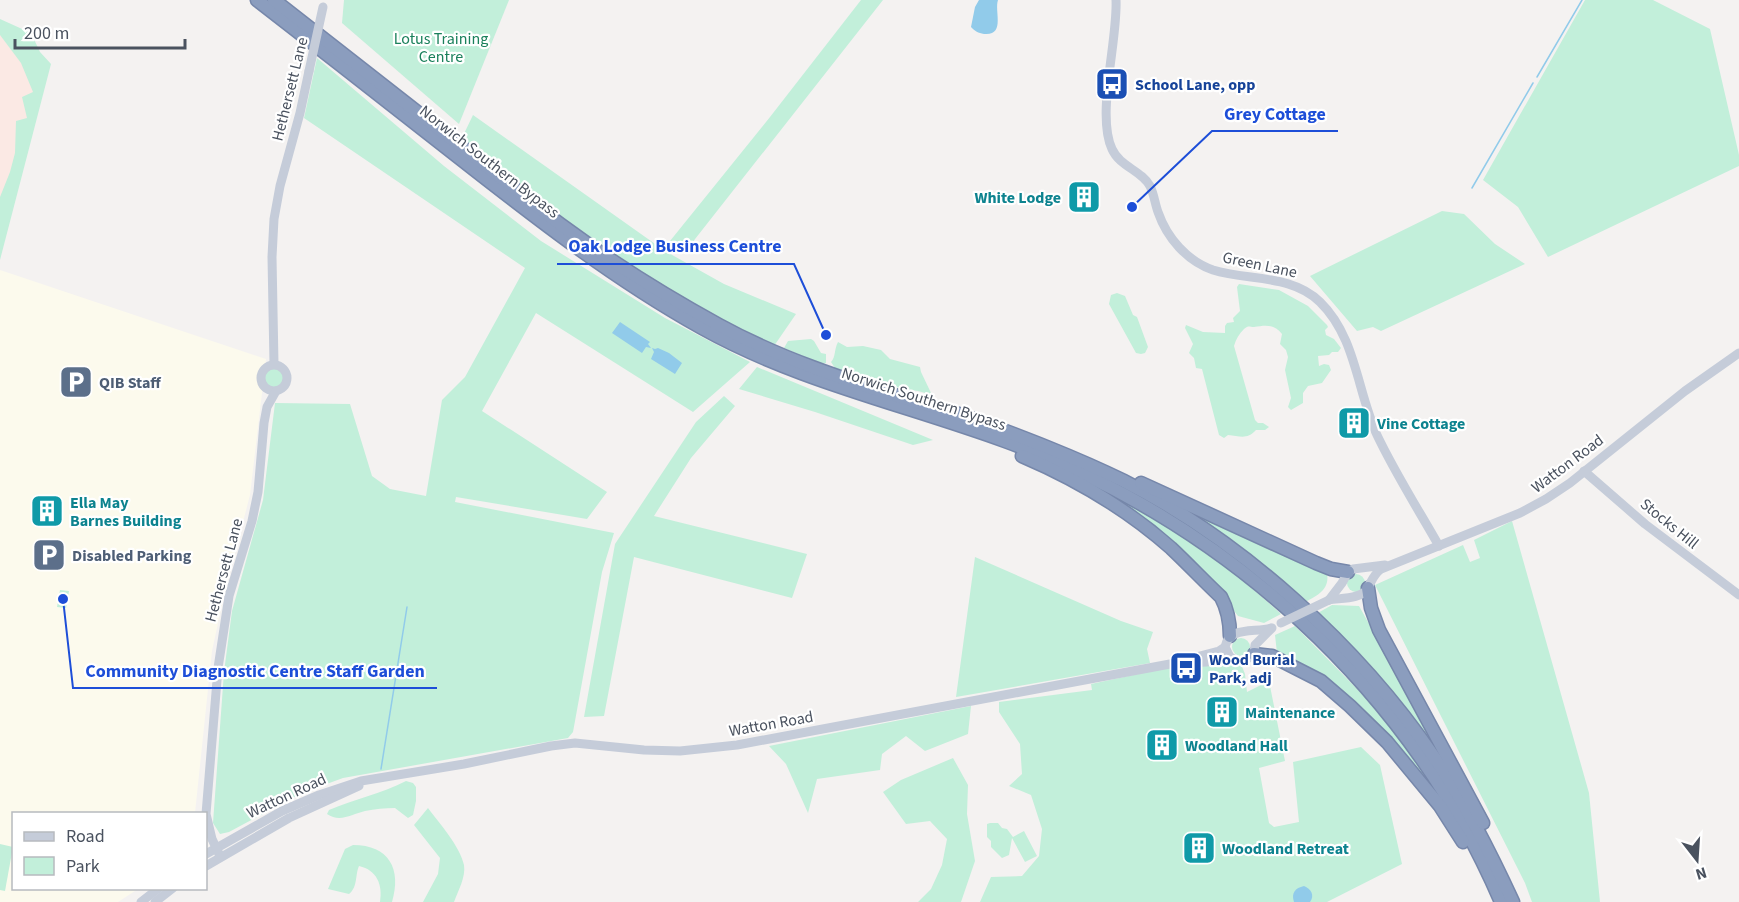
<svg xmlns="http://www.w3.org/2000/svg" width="1739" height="902" viewBox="0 0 1739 902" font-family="'Source Sans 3',sans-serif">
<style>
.commercial{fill:#fcfaed}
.medical{fill:#fbe9e4}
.green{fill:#c2efda}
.water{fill:#91cbea}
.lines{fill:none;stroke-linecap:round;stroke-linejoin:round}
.stream{stroke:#91cbea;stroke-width:1.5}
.highway-casing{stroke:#7687aa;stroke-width:15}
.secondary{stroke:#c5ccd9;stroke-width:9}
.highway{stroke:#8b9dbe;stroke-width:12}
.secondary-bridge{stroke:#c5ccd9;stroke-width:9}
.labels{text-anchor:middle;stroke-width:4.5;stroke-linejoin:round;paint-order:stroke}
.park-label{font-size:16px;fill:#1a805b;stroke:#fff}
.transit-label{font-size:16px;font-weight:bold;fill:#164399;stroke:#fff;text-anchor:start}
.street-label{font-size:16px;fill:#4a525f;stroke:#fff}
.culture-label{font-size:16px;font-weight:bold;fill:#0d838f;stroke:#fff;text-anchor:start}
.service-label{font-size:16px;font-weight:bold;fill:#4e5e75;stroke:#fff;text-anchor:start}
.leader{fill:none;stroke:#1d4ed8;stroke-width:2}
.callout-dot{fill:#1d4ed8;stroke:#fff;stroke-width:2}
.callout-label{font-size:18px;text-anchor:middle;font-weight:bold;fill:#1d4ed8;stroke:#fff;stroke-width:4.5;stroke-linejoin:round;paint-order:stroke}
</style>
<rect width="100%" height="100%" fill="#f4f2f1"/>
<path class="commercial" d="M0 270 266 359 250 495 224 595 212 651 195 813 14 814V888L138 889 118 902H0Z"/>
<path class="medical" d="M0 32 38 78 0 223Z"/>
<g class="green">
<path d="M344 0H509L459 124 342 23Z"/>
<path d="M861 0H883L688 248 670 241 770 117Z"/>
<path d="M1585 0H1653L1710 29 1739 155V166L1548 257 1518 207 1483 180Z"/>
<path d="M0 19 31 33 40 52 51 64 0 260V197L10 172 15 153 16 121 27 118 22 97 33 92 21 63 0 35Z"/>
<path d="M317 58 444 166 541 241 665 318 750 362 693 412 536 313 482 411 607 492 587 519 456 497 455 502 614 533 602 572 573 732 568 738 343 778 302 793 229 832 220 834 213 823 224 672 232 611 263 500 275 403 350 404 372 476 390 489 426 496 442 400 465 377 525 268 304 118Z"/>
<path d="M473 115 665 251 724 284 796 314 774 346 707 313 620 261 460 142Z"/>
<path d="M1442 211 1464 214 1495 244 1525 264 1381 331 1373 327 1357 331 1310 276Z"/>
<path d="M1239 284 1279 290 1308 306 1327 325 1328 327 1325 330 1326 335 1334 339 1341 348 1338 352H1332L1329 355 1318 356 1319 366 1324 364 1329 365 1331 370 1322 383 1308 386 1303 393V403L1291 410 1288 407 1291 398 1285 370 1288 357 1286 350 1280 344 1282 334C1274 324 1266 325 1254 327 1249 327 1249 325 1244 329 1239 334 1236 339 1234 346L1255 420 1258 423H1263L1269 427 1265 430H1256C1247 440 1240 436 1228 435L1224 438 1219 435 1202 369 1196 368 1194 358 1189 353 1193 344 1185 328 1186 325 1203 332 1225 333V326L1227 323 1234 322 1233 318 1240 311 1237 287Z"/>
<path d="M1117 293 1125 296 1133 315 1137 317 1148 347 1145 353 1141 354 1136 353 1109 304 1111 295Z"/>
<path d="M811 339 814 341 821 353 826 354V363L821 364 784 348 788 341Z"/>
<path d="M838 342 847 347 863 346 881 350 890 359 920 367 921 372 932 395C927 394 923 392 918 391 889 388 863 375 835 368L831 362C836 357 834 349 838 342Z"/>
<path d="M757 367 933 440 913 445 815 412 739 389Z"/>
<circle cx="274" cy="378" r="10"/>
<path d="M724 396 735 406 691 458 654 516 807 554 792 598 634 557 604 716 584 717 615 544 696 422Z"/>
<path d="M1054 466C1077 477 1099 487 1121 498 1177 527 1235 571 1281 614L1264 623 1238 616 1212 582Z"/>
<path d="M1192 516 1200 517 1327 573C1330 590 1317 596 1303 603Z"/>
<path d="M1512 521 1589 793 1600 902H1532L1525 883 1375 585 1463 545 1470 562 1480 558 1474 540Z"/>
<path d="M975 557 1121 621 1153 632 1147 649 1150 663 956 697Z"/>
<circle cx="1356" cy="583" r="9"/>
<path d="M60 590 69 591 66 608 57 607Z"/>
<path d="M1332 605 1359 606 1434 739 1446 770 1316 614Z"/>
<path d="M1295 626 1365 697 1409 750 1439 796 1336 689 1299 662 1277 653 1275 635Z"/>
<circle cx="1241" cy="647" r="9"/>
<path d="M1232 662 1241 664 1245 674 1247 692 1269 681 1285 761 1259 768 1269 823 1274 827 1299 822 1293 762 1361 747 1380 765 1402 864 1327 902H980L991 877 1022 876 1039 856 1042 829 1031 795 1009 786 1022 774 1020 744 999 712V702L1092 690 1091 684 1171 667Z"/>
<path d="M971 706 968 734 925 751 906 736 882 754 880 770 817 779 808 813 786 764 769 746Z"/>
<path d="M953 758 968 785 967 814 975 861 961 902H918L931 889 942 865 947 839 930 821 906 824 883 792 901 780Z"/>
<path d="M406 781 413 783 416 787V801L413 815 408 818 395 808C385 808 375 809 365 811 352 814 340 823 327 814L329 810C354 799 381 794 406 781Z"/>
<path d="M428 808C439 823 460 846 464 865 466 877 458 891 454 902H423L438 874 440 858 414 825Z"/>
<path d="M990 823H998L1002 828 1007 829 1013 837 1024 831 1037 856 1025 862 1012 838 1009 855 1002 858 991 847V841L987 837V824Z"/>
<path d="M0 844 13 847 5 891 0 890Z"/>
<path d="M353 845C389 845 402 869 392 902H380C383 885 377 870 359 866 355 875 358 887 349 894L328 889 345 849Z"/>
</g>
<g class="water">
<path d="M979 0H998C994 11 1006 36 984 34 978 33 975 31 971 27L975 7Z"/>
<path d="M620 322 650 342 648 344 651 348 646 347 642 353 612 333Z"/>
<path d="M652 348 655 349 658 348 669 353 682 363 675 374 651 359 654 352Z"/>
<path d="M1304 886C1311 889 1315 895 1310 902H1294C1291 893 1295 888 1304 886Z"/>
</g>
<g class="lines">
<g class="stream">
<path d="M1537 77 1582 0"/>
<path d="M1472 188 1533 83"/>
<path d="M381 769 407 607"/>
</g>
<g class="highway-casing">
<g id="highway">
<path d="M257 0C324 52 390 103 457 156 536 218 614 279 702 328 797 381 904 404 1005 441 1224 521 1409 687 1501 902"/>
<path d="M274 0C338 50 402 100 467 151 498 175 528 200 560 224 610 261 664 295 719 325 779 358 846 380 910 400 930 406 951 411 971 418 1022 437 1075 457 1124 481 1243 542 1358 646 1434 757 1465 802 1490 852 1513 902"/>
<path d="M1022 456C1076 479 1127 509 1171 548 1188 564 1204 581 1221 597 1228 610 1230 621 1230 636"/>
<path d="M1141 483 1316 563 1331 569 1348 572"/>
<path d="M1368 588 1371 608 1379 630 1483 823"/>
<path d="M1254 654 1272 656 1321 681 1350 706 1387 742 1440 806 1463 842"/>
</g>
</g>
<g class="secondary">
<path d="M1116 0C1118 40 1096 115 1112 149 1120 167 1141 170 1150 186 1154 194 1155 204 1158 212 1167 238 1187 261 1213 270 1248 281 1292 274 1320 302 1356 337 1357 391 1377 435 1395 473 1418 509 1439 546"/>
<path d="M274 364 272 257 274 219 280 186 300 113 309 71"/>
<circle cx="274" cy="378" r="13"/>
<path d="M1584 471 1645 524 1739 595"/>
<path d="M1329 600C1340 598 1362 599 1367 589 1372 581 1373 575 1381 569L1520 513 1546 499 1570 483 1685 391 1739 353"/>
<path d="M1329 600 1342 583 1348 572 1353 569 1385 565"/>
<path d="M1196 657 1219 651 1225 647"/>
<path d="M1230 657 1225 647C1229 626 1255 633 1271 628"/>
<path d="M206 854 282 811 319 795 361 781 464 764 551 746 575 743 644 750 680 751 737 745 1170 664 1206 662 1230 657 1239 661 1246 660 1254 654 1255 645 1272 628"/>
<path d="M220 856 212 839 206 814 218 668 229 596 252 521 258 492 264 423 267 407 276 391"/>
<path d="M206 866 289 818 359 786"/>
<path d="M141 902 159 888"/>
<path d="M155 902 173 888"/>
</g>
<use href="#highway" class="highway"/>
<g class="secondary-bridge">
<path d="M309 71 323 7"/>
<path d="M1281 623 1329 600"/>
</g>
</g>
<defs>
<g id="bus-square" transform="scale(1.725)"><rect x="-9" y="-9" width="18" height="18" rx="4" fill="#1a4fb4" stroke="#fff"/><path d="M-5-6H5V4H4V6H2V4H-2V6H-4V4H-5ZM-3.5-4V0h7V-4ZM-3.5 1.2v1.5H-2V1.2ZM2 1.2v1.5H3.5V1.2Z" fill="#fff"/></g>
<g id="building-square" transform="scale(1.725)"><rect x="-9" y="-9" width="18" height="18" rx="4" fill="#0f9aa8" stroke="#fff"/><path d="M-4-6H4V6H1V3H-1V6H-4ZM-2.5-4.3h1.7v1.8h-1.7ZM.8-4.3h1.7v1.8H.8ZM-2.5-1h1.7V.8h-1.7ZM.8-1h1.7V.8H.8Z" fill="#fff"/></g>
<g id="parking-square" transform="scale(1.725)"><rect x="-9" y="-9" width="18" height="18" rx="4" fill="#5c6f8a" stroke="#fff"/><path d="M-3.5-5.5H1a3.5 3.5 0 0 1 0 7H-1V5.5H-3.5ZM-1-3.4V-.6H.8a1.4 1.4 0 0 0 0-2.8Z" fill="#fff"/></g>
</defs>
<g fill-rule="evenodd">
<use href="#bus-square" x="1112" y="84"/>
<use href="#building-square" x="1084" y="197"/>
<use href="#parking-square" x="76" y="382"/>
<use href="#building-square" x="1354" y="423"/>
<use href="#building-square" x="47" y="511"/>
<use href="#parking-square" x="49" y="555"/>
<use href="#bus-square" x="1186" y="668"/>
<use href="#building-square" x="1222" y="712"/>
<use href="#building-square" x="1162" y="745"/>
<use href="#building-square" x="1199" y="848"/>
</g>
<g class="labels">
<g class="park-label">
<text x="441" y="44">Lotus Training<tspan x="441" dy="18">Centre</tspan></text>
</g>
<g class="transit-label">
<text x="1135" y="90">School Lane, opp</text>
<text x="1209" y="665">Wood Burial<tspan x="1209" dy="18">Park, adj</tspan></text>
</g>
<g class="street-label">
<text transform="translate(289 89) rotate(-76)" y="6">Hethersett Lane</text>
<text transform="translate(490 161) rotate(38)" y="6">Norwich Southern Bypass</text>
<text transform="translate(1260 264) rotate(12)" y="6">Green Lane</text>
<text transform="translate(924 398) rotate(18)" y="6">Norwich Southern Bypass</text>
<text transform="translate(1567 463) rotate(-37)" y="6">Watton Road</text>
<text transform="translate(1670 523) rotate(39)" y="6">Stocks Hill</text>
<text transform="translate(223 570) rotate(-75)" y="6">Hethersett Lane</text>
<text transform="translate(771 723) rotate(-10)" y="6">Watton Road</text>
<text transform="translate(286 795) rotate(-25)" y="6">Watton Road</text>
</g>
<g class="culture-label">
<text x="1061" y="203" text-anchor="end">White Lodge</text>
<text x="1377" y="429">Vine Cottage</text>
<text x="70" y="508">Ella May<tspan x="70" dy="18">Barnes Building</tspan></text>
<text x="1245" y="718">Maintenance</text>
<text x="1185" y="751">Woodland Hall</text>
<text x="1222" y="854">Woodland Retreat</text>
</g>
<g class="service-label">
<text x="99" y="388">QIB Staff</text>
<text x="72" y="561">Disabled Parking</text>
</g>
</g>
<path class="leader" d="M1132 207L1212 131H1338M826 335L794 264H557M63 599L73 688H437"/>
<g class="callout-dot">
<circle cx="1132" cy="207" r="6"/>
<circle cx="826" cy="335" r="6"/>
<circle cx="63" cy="599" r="6"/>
</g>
<g class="callout-label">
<text x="1275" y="120">Grey Cottage</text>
<text x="675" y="252">Oak Lodge Business Centre</text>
<text x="255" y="677">Community Diagnostic Centre Staff Garden</text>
</g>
<rect x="12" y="812" width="195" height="78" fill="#ffffff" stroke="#b7babf" stroke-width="1.5"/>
<rect x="24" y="832" width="30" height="9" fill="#c5ccd9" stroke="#b7babf" stroke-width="1.5"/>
<text x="66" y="842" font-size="18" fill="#4a525f">Road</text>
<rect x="24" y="857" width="30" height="18" fill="#c2efda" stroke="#b7babf" stroke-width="1.5"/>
<text x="66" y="872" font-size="18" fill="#4a525f">Park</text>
<g transform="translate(1697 860) rotate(163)" stroke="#ffffff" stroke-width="4.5" paint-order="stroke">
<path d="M0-4.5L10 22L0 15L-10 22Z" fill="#4a525f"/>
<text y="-9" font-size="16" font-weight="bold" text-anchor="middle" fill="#4a525f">N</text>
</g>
<path d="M15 39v9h170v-9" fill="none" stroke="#4a525f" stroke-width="3"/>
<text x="24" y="39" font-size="18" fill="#4a525f" stroke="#ffffff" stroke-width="4.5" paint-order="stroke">200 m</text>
</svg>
